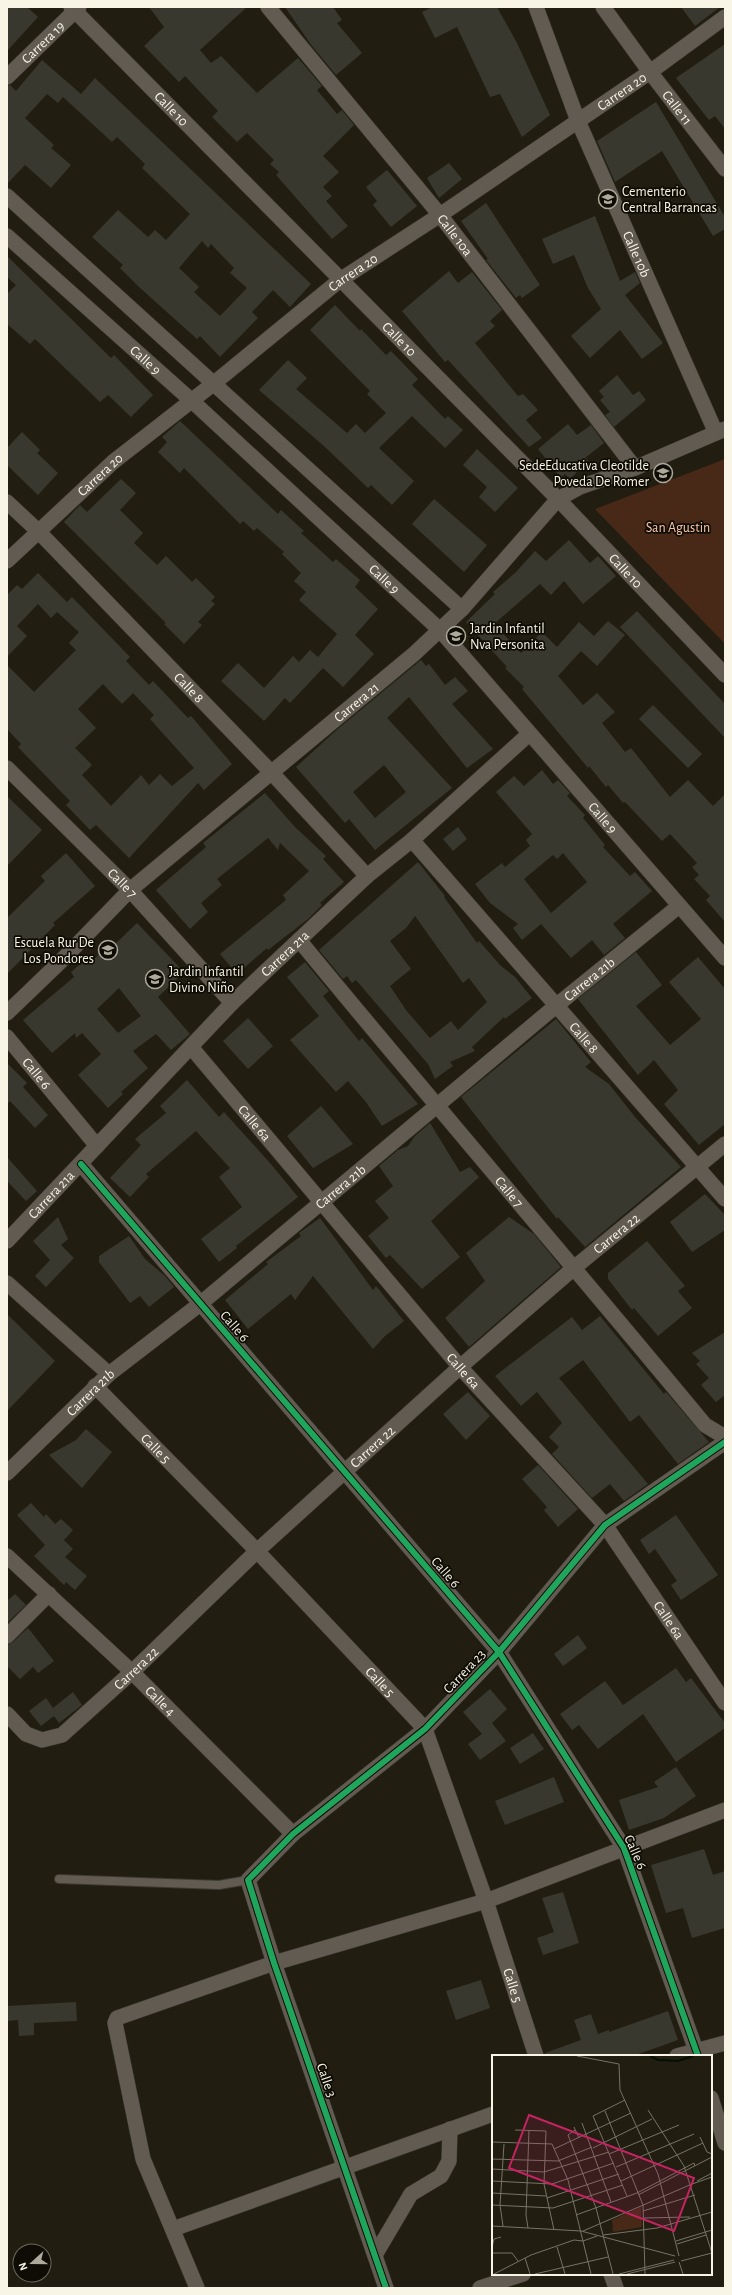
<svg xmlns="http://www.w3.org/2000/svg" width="732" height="2295" viewBox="0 0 732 2295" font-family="'Alegreya Sans',sans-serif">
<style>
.green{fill:#482817}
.building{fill:#39382e;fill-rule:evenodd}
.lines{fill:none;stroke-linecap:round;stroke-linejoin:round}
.lane-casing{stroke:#3d3b31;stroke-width:10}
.street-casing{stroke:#3d3b31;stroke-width:16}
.lane{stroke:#625b52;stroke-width:8}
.street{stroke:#625b52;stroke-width:15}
.cycleway-casing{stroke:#0e0c04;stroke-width:8}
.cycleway{stroke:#20a55d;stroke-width:6}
.labels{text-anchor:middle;stroke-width:3.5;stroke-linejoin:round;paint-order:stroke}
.street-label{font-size:14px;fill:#f8f5e6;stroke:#0e0c04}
.poi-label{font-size:14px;fill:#f8f5e6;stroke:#0e0c04;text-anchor:start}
.park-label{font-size:14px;fill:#fcc5ab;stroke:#0e0c04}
.inset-river{fill:none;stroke:#031002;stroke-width:2}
.inset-road{fill:none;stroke:#777466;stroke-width:1}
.view{fill:#c52362;fill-opacity:0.15;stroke:#c52362;stroke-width:2}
.inset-edge{fill:none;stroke:#f8f5e6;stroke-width:2}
</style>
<rect width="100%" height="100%" fill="#211e11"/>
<path class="green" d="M725 459V644L595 509Z"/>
<g class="building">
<path d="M7 7H27L38 17 7 51Z"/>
<path d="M149 7H247L200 50 211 63 221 56 257 93 298 58 322 86 317 90 337 114 342 110 354 125 323 156 339 172 323 187 332 196 326 201 348 226 332 239 276 175 279 172 270 164 274 160 247 133 237 142 212 117 218 111 185 76 179 82 144 46 164 27Z"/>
<path d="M285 7H333L342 20 337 23 362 53 336 75 312 46Z"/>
<path d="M432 7H497L517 43 550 115 522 137 500 94 490 97 457 27 435 38 422 12Z"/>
<path d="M681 7H720L695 26Z"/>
<path d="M725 44V129L715 116 709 120 676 78Z"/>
<path d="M42 60 81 94 95 78 311 284 290 307 273 290 252 312 258 318 220 357 200 336 197 339 139 287 120 268 123 265 92 237 118 210 148 237 155 230 166 240 190 214 142 168 145 164 117 137 112 142 63 97 58 103 47 94 25 118 54 145 51 148 71 165 51 188 25 165 7 184V86L10 85 16 91ZM202 241 208 248 211 244 234 268 230 273 247 288 220 316 194 292 199 287 179 268Z"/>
<path d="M656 102 725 217V229L713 236 662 151 615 182 597 141Z"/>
<path d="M449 163 462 179 439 198 427 178Z"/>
<path d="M387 170 417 206 391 227 373 205 377 201 366 187Z"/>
<path d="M486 203 540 285 522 298 520 295 516 298 486 260 488 259 461 221Z"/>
<path d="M595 216 620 281 635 272 640 283 625 295 663 343 642 359 620 330 590 358 571 336 601 309 588 288 574 255 553 264 542 239Z"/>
<path d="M7 256 111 358 114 355 153 395 131 417 108 395 100 402 35 339 30 344 7 324V294L16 285 7 277Z"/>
<path d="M449 271 458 283 472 272 502 310 490 321 495 326 475 343 518 396 523 394 538 410 526 420 542 438 529 447 448 360 445 362 402 311Z"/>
<path d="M335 305 360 331 361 329 386 355 391 351 418 379 412 385 445 419 448 416 463 430 445 448 412 416 379 448 414 481 392 505 371 485 368 488 325 447 259 390 288 360 307 378 296 389 347 433 356 424 365 433 386 413 367 394 370 391 310 330Z"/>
<path d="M617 375 633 395 639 391 646 400 614 427 605 415 610 412 600 400 604 397 599 391Z"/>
<path d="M180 421 278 514 281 510 304 531 301 533 333 562 336 559 360 580 355 587 378 609 355 635 374 654 343 687 323 668 290 703 285 698 264 721 221 681 238 663 264 688 293 656 299 662 310 650 318 657 337 634 299 600 306 592 294 581 301 573 282 554 284 552 257 528 254 531 243 521 240 524 184 468 180 473 158 452 167 442 162 437Z"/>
<path d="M568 424 577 435 591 425 604 443 585 458 588 461 570 479 565 474 561 478 538 449Z"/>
<path d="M22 432 40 450 37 453 58 473 38 495 7 465V448Z"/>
<path d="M477 449 518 488 495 512 479 497 487 487 463 465Z"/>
<path d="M121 479 136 493 120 510 143 533 134 543 157 565 166 556 192 582 196 578 215 597 211 601 215 604 198 622 202 625 184 644 164 624 166 623 64 522 80 505 87 512Z"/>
<path d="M434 499 487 545 464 572 412 524Z"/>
<path d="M569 540 590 563 598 556 616 576 583 604 564 581 551 595 540 584 494 624 521 653 542 632 557 647 579 622 594 636 608 621 625 635 597 666 581 651 558 676 583 705 597 693 615 712 602 723 625 752 631 748 670 797 688 780 713 806 725 794V922L706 900 710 896 694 879 699 875 692 867 697 863 670 834 662 841 625 802 623 803 608 785 606 787 589 766 588 768 522 689 524 687 505 668 507 667 466 622 495 594 493 592 516 572 535 551 546 561Z"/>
<path d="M38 573 67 602 60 609 72 597 130 657 126 661 149 685 153 681 188 718 191 716 232 764 204 790 198 783 129 858 96 825 90 830 66 805 70 801 18 747 21 744 7 729V665L34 692 76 650 69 643 79 632 57 612 51 618 38 604 17 626 27 636 7 657V595L17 585 22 589ZM103 684 122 704 133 693 154 715 150 719 194 768 172 786 160 774 149 785 141 775 111 806 82 775 92 765 75 748 96 728 78 709Z"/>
<path d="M637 611 725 704V738L620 627Z"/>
<path d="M421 660 426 666 429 664 445 685 455 677 468 691 452 704 493 749 467 768 409 697 387 718 452 788 375 850 349 819 345 823 296 767 339 728ZM384 765 406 792 375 818 353 792Z"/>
<path d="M653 705 702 754 688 768 639 719Z"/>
<path d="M542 770 553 784 558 780 570 793 567 796 585 815 583 818 605 845 603 847 630 876 635 872 652 891 613 924 625 938 604 955 592 940 571 958 541 924 522 940 513 928 518 924 490 903 475 884 502 863 505 867 530 846 526 840 532 834 496 792 514 776 524 786ZM563 853 587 882 551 913 524 879 553 855 557 859Z"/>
<path d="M265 793 295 827 326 856 323 859 344 882 320 903 322 905 308 919 268 950 267 948 237 974 220 954 286 900 283 895 309 871 280 843 278 850 268 838 217 879 222 885 201 903 208 912 190 929 156 890 206 847 203 843Z"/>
<path d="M7 796 42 830 7 866Z"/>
<path d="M458 827 467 839 453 851 443 839Z"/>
<path d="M66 853 95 886 53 923 55 925 7 974V918L45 881 41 876Z"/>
<path d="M418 862 445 896 444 897 477 943 479 941 501 966 515 977 532 998 505 1019 504 1017 472 1047 475 1051 450 1062 453 1066 435 1079 428 1064 356 980 352 983 347 976 343 979 319 950ZM415 916 463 983 469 978 487 1002 458 1030 451 1021 430 1038 406 1010 390 986 411 969 390 941 406 928Z"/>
<path d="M137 923 184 972 158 997 190 1034 171 1050 156 1034 133 1051 148 1068 121 1092 123 1094 108 1108 78 1075 101 1054 82 1033 76 1038 75 1033 52 1053 23 1020 74 977 71 972 86 959 90 963 110 944 112 947ZM119 988 141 1016 118 1033 97 1009Z"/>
<path d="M636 952 662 985 636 1006 670 1045 701 1019 669 982 698 957 725 989V1124L699 1145 664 1104 678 1090 654 1060 638 1075 578 999Z"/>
<path d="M305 962 329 991 323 996 359 1041 362 1038 418 1104 382 1126 366 1102 348 1081 336 1092 290 1040 319 1016 287 977Z"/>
<path d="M248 1018 273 1046 248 1069 223 1041Z"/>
<path d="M556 1019 591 1062 585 1067 609 1084 635 1117 681 1167 585 1247 558 1217 557 1219 534 1190 461 1097Z"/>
<path d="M7 1063 27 1083 23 1087 48 1115 35 1128 10 1101 7 1104Z"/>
<path d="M187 1080 219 1117 224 1112 270 1163 298 1197 236 1246 237 1248 219 1262 201 1239 242 1207 219 1177 230 1168 196 1131 146 1174 149 1177 130 1197 110 1178 141 1145 135 1139 166 1113 160 1106Z"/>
<path d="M321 1106 353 1144 313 1168 287 1136Z"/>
<path d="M430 1123 460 1172 470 1167 479 1177 431 1221 460 1257 422 1289 390 1255 386 1258 368 1236 389 1218 375 1201 393 1186 379 1166 398 1150 408 1146 415 1136Z"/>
<path d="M7 1157 37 1191 26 1201 7 1181Z"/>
<path d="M705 1194 725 1215V1230L692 1252 670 1222Z"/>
<path d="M58 1217 68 1239 61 1245 74 1258 46 1287 35 1276 50 1260 33 1241Z"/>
<path d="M509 1217 534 1234 561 1267 469 1347 445 1318 485 1281 466 1253Z"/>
<path d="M320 1218 373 1290 376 1286 404 1321 385 1336 373 1349 313 1276 295 1300 291 1294 248 1329 225 1300 268 1264 266 1262 301 1236 299 1233Z"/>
<path d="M129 1236 145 1259 165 1276 174 1287 149 1307 140 1296 130 1303 99 1262V1256Z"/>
<path d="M647 1241 685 1286 678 1291 692 1308 658 1336 634 1308 632 1310 608 1279V1273Z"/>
<path d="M7 1314 55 1361 7 1411Z"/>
<path d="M600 1316 664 1394 666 1392 709 1442 678 1464 639 1415 630 1422 583 1360 559 1378 648 1484 624 1501 610 1484 592 1498 552 1454 559 1447 549 1437 562 1423 537 1392 521 1406 495 1376 572 1317 582 1330Z"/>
<path d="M725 1332V1395L716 1402 701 1385 709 1378 696 1364 700 1361 692 1353Z"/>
<path d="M468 1392 490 1416 466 1440 443 1414Z"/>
<path d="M86 1429 112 1452 82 1488 49 1455 76 1440Z"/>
<path d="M538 1465 578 1509 558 1527 544 1510 547 1507 522 1479Z"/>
<path d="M31 1503 44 1517 46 1514 55 1524 61 1519 73 1530 64 1540 73 1549 65 1557 87 1576 75 1590 66 1582 64 1585 34 1556 45 1545 17 1515Z"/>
<path d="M676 1515 718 1575 681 1600 671 1585 677 1581 655 1549 649 1554 640 1540Z"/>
<path d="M15 1594 26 1605 7 1623V1601Z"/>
<path d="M28 1628 54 1661 38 1673 33 1667 20 1679 7 1666V1645L13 1642Z"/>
<path d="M578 1635 587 1648 563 1666 554 1654Z"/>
<path d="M676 1668 686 1682 691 1678 725 1723V1728L676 1762 643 1714 598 1749 579 1725 572 1730 560 1714 605 1681 623 1705Z"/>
<path d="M490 1689 507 1709 492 1723 506 1741 480 1760 468 1744 482 1734 463 1712Z"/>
<path d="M73 1692 82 1705 59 1723 54 1716 41 1726 29 1711 46 1698 53 1708Z"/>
<path d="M533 1733 544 1749 520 1764 510 1748Z"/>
<path d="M676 1767 696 1796 664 1818 629 1830 619 1800 658 1787 654 1782Z"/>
<path d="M554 1777 564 1802 505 1825 495 1801Z"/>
<path d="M704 1849 713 1875 725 1871V1928L692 1938 683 1908 666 1913 651 1865Z"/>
<path d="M563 1892 579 1943 543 1955 537 1938 554 1932 542 1898Z"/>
<path d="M481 1980 490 2008 456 2020 446 1991Z"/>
<path d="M76 2002 77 2021 34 2023V2035L19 2036 18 2020 7 2021V2006Z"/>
<path d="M668 2011 678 2040 633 2056H545V2053L581 2040 574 2020 591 2014 598 2034 609 2030V2032Z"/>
</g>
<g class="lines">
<g class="lane-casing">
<path id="lane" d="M59 1879 219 1885 248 1880"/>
</g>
<g class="street-casing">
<g id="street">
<path id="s1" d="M71 7 558 499 725 675"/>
<path id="s2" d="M268 7 440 215 635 468"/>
<path id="s3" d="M536 7 578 121 716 433"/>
<path id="s4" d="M603 7 650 72 725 169"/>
<path id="s5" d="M7 77 79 7"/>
<path d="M7 196 462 609"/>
<path id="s6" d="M7 236 192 401 440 630 725 958"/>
<path id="s7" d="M7 502 38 531 271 772 367 876"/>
<path id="s8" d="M7 561 113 462 213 384 340 280 440 215 650 72 725 17"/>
<path id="s9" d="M7 768 130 890 232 1003"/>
<path id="s10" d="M412 840 725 1199"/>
<path id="s11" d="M299 940C433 1103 571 1263 705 1425L725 1437"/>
<path id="s12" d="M7 1013 60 962 130 890 414 654 462 609 558 499 580 487 635 468 725 429"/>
<path id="s13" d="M7 1037 97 1146"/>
<path id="s14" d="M191 1047 460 1367 605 1525 725 1703"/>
<path d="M81 1164 499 1652 624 1848 698 2056"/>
<path id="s15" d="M7 1241 232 1003 367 876 412 840 529 734"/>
<path d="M7 1283 109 1374"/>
<path id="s16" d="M95 1386 257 1551 425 1729 486 1901 536 2056"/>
<path id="s17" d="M7 1473 109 1374 200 1304 557 1005 679 906"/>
<path id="s18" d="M7 1556 132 1672 293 1834"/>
<path d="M7 1636 49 1594"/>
<path id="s19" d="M7 1714 26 1734 42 1740 62 1735 132 1672 257 1551 460 1367 575 1267 725 1144"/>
<path d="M677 2056 725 2043"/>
<path d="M711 2098 725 2143"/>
<path d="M173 2229 493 2114"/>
<path d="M375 2255 411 2194 441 2176 449 2161 450 2129"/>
<path d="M611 2274 616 2288"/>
<path d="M197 2288 143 2159 115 2023 117 2018 274 1963 486 1901 725 1810"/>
<path d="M386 2288 274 1963 248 1880 293 1834 425 1729 499 1652 605 1525 725 1442"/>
<path d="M480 2288 523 2274"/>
</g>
</g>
<use href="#lane" class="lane"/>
<use href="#street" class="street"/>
<g class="cycleway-casing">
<g id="cycleway">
<path d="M81 1164 499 1652 624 1848 698 2056"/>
<path d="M386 2288 274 1963 248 1880 293 1834 425 1729 499 1652 605 1525 725 1442"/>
</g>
</g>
<use href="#cycleway" class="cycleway"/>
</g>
<defs>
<g id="school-ring" transform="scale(1)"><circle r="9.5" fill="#0e0c04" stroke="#adaa9b" stroke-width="1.5"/><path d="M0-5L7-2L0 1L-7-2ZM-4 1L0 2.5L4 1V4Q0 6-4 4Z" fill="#adaa9b"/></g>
</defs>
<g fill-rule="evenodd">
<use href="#school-ring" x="608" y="199"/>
<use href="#school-ring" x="663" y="473"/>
<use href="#school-ring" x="456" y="636"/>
<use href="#school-ring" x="108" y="950"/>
<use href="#school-ring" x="155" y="979"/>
</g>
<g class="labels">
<g class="street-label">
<text dy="5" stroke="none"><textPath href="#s5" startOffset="50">Carrera 19</textPath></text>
<text dy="5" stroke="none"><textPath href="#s8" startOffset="775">Carrera 20</textPath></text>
<text dy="5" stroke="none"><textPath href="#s4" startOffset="125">Calle 11</textPath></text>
<text dy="5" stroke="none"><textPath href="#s1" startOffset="143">Calle 10</textPath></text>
<text dy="5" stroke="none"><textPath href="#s2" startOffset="295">Calle 10a</textPath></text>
<text dy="5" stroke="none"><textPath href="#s3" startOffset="267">Calle 10b</textPath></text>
<text dy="5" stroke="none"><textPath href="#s8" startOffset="451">Carrera 20</textPath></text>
<text dy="5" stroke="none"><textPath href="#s1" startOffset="467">Calle 10</textPath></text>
<text dy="5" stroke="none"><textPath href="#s6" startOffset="186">Calle 9</textPath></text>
<text dy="5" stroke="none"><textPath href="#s8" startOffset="127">Carrera 20</textPath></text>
<text dy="5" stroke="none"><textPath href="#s1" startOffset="791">Calle 10</textPath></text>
<text dy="5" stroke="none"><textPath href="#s6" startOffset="510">Calle 9</textPath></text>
<text dy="5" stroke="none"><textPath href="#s7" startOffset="260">Calle 8</textPath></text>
<text dy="5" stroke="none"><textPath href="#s12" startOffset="468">Carrera 21</textPath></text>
<text dy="5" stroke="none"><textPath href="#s6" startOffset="834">Calle 9</textPath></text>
<text dy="5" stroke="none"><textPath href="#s9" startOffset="163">Calle 7</textPath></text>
<text dy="5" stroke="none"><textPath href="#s15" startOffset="400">Carrera 21a</textPath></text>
<text dy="5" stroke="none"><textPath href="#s17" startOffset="764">Carrera 21b</textPath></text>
<text dy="5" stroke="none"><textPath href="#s10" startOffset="262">Calle 8</textPath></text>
<text dy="5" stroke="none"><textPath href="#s13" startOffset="47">Calle 6</textPath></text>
<text dy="5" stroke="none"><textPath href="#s14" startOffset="99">Calle 6a</textPath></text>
<text dy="5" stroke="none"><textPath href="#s17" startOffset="440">Carrera 21b</textPath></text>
<text dy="5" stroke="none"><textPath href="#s11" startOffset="328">Calle 7</textPath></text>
<text dy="5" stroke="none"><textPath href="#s15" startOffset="64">Carrera 21a</textPath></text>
<text dy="5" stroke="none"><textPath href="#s19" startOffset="813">Carrera 22</textPath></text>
<text transform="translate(235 1326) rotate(49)" y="5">Calle 6</text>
<text dy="5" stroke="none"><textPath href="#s14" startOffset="423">Calle 6a</textPath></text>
<text dy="5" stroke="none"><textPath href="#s17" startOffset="116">Carrera 21b</textPath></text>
<text dy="5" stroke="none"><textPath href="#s19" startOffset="489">Carrera 22</textPath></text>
<text dy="5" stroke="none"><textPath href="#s16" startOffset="87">Calle 5</textPath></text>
<text transform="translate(446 1572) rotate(49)" y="5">Calle 6</text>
<text dy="5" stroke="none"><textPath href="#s14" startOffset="747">Calle 6a</textPath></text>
<text dy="5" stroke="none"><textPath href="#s19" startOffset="165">Carrera 22</textPath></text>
<text transform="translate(464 1671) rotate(-47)" y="5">Carrera 23</text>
<text dy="5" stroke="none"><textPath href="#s16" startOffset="411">Calle 5</textPath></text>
<text dy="5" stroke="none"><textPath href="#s18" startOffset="211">Calle 4</textPath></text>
<text transform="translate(636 1852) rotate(66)" y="5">Calle 6</text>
<text dy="5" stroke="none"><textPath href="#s16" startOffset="747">Calle 5</textPath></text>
<text transform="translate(327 2080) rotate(71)" y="5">Calle 3</text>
</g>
<g class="poi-label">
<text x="622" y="196">Cementerio<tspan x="622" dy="16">Central Barrancas</tspan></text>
<text x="649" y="470" text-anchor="end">SedeEducativa Cleotilde<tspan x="649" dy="16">Poveda De Romer</tspan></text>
<text x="470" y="633">Jardin Infantil<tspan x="470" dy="16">Nva Personita</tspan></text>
<text x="94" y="947" text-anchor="end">Escuela Rur De<tspan x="94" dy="16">Los Pondores</tspan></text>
<text x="169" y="976">Jardin Infantil<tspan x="169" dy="16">Divino Niño</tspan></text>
</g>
<g class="park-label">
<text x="678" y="532">San Agustin</text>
</g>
</g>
<g transform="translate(492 2055)">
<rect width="220" height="220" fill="#211e11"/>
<path d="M149 152 150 172 121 177 120 165Z" fill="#482817"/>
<path class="inset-river" d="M158 1 166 5 186 6 201 1"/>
<path class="inset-road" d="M85 1 127 9 128 35 166 119 187 201M133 45 101 61 135 141M156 55 192 111 220 198M113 56 151 150 153 219M90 68 119 147M82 72 87 83M23 75 54 76 52 129 62 175M83 75 76 80 104 153 121 219M208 82 215 97 220 99M0 87 60 89 76 125 99 219M101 93 160 64M62 94 139 58M117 99 187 70M0 104 66 106 100 92M124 112 202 79M0 114 52 117 117 97M0 126 60 129 122 108M129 126 211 88M205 126 220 118M0 138 54 141M146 140 220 102M55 143 127 119M0 150 61 153 131 130M151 156 203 140M84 160 145 138 202 108 203 111M152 163 198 162M0 171 89 176 183 201M11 171 8 150 12 89M36 173 34 160 37 75M91 176 200 129 220 122M111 180 165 173 220 157M184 186 220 175M185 189 214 180M0 192 2 184 9 182M65 192 73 219M0 198H20L26 206M33 203 38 219M189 206 220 198M187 207 191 219M2 219 39 200 82 185 91 186 105 181M43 219 116 202M127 219 182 205M135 219 183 207"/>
<path class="view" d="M37 60 202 123 182 176 17 113Z"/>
<rect width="220" height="220" class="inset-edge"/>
</g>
<rect width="732" height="2295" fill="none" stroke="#f8f5e6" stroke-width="16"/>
<g transform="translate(32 2263) rotate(249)"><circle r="19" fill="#0e0c04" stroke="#6c695e"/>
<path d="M0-3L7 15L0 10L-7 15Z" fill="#adaa9b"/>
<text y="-6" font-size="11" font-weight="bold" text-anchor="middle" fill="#f8f5e6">N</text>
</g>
</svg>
